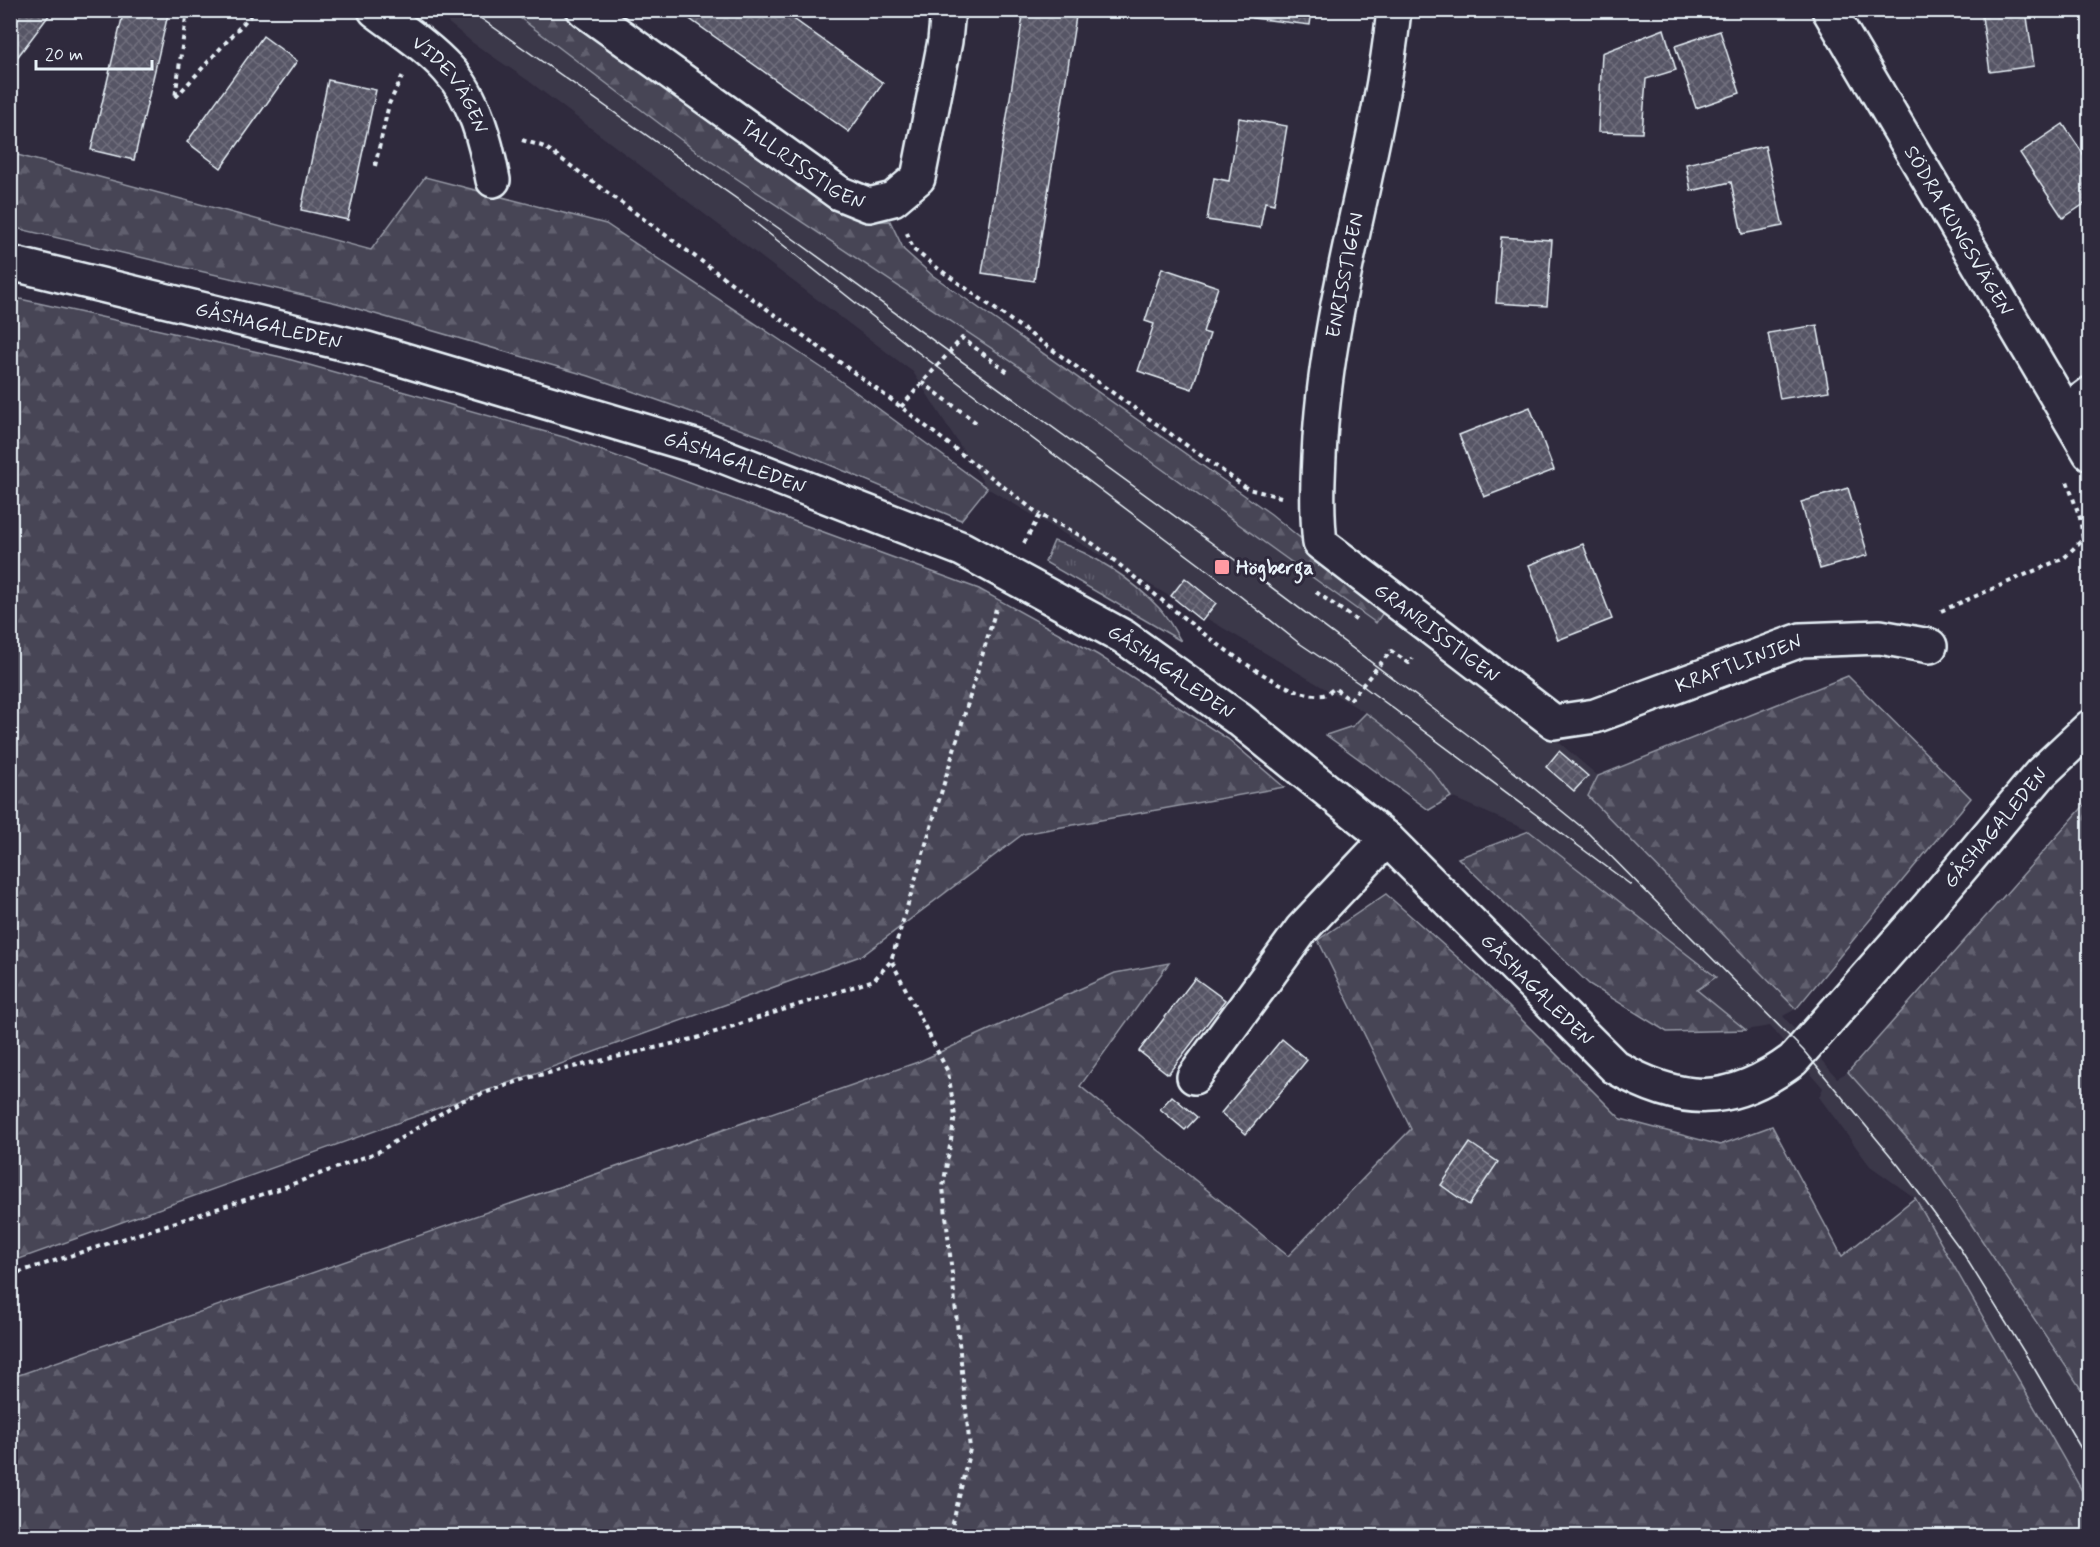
<svg xmlns="http://www.w3.org/2000/svg" width="2100" height="1547" viewBox="0 0 2100 1547" font-family="Mynerve,sans-serif">
<style>
.built{fill:#3b3749}
.grass{fill:url(#grass-tufts);stroke:#979aa6;stroke-width:1.5}
.forest{fill:url(#forest-firs);stroke:#979aa6;stroke-width:1.5}
.building{fill:url(#building-cross-hatch);stroke:#e8f1f8;stroke-width:1.5}
.lines{fill:none;stroke-linecap:round;stroke-linejoin:round}
.minor-casing{stroke:#e8f1f8;stroke-width:38}
.major-casing{stroke:#e8f1f8;stroke-width:38}
.path{stroke:#e8f1f8;stroke-width:4;stroke-dasharray:4.5 4.5;stroke-linecap:butt}
.minor{stroke:#2f2a3d;stroke-width:33}
.major{stroke:#2f2a3d;stroke-width:33}
.tram{stroke:#e8f1f8;stroke-width:1.5}
.poi-dot{fill:#ff9aa2;stroke:#2f2a3d;stroke-width:2}
.labels{text-anchor:middle;stroke-width:6;stroke-linejoin:round;paint-order:stroke}
.street-label{font-size:20px;fill:#e8f1f8;stroke:#2f2a3d}
.poi-label{font-size:20px;font-weight:bold;fill:#e8f1f8;stroke:#2f2a3d;text-anchor:start}
</style>
<defs>
<pattern id="grass-tufts" width="24" height="20" patternUnits="userSpaceOnUse" patternTransform="scale(1.5)"><rect width="24" height="20" fill="#464455"/><path d="M3 7l-1-3M5 7V3M7 7l1-3M15 17l-1-3M17 17v-4M19 17l1-3" fill="none" stroke="#615f6e"/></pattern>
<pattern id="forest-firs" width="22" height="20" patternUnits="userSpaceOnUse" patternTransform="scale(1.5)"><rect width="22" height="20" fill="#464455"/><path d="M5 1l3.5 6h-7zM16 11l3.5 6h-7z" fill="#615f6e"/></pattern>
<pattern id="building-cross-hatch" width="8" height="8" patternUnits="userSpaceOnUse" patternTransform="scale(1.5)"><rect width="8" height="8" fill="#575565"/><path d="M0 0l8 8M0 8l8-8" fill="none" stroke="#6f6e7c"/></pattern>
</defs>
<rect width="100%" height="100%" fill="#2f2a3d"/>
<filter id="ink" filterUnits="userSpaceOnUse"><feTurbulence type="fractalNoise" baseFrequency=".0167" numOctaves="2"/><feDisplacementMap in="SourceGraphic" scale="12" xChannelSelector="R" yChannelSelector="G"/><feConvolveMatrix kernelMatrix="1 2 1 2 8 2 1 2 1" color-interpolation-filters="sRGB"/></filter>
<g filter="url(#ink)">
<path class="built" d="M434 11H511L697 152 1030 374 1375 623 1386 608 1555 739 1598 776 1588 796 1796 1009 1783 1016 1837 1078 1848 1072 1933 1167 2089 1401V1503L1915 1198 1870 1166 1819 1097 1823 1088 1770 1026 1746 1030 1696 990 1715 977 1529 831 1451 797 1439 778 1401 739 1366 713 987 488 913 372 526 79 473 43Z"/>
<path class="grass" d="M1054 541C1093 553 1132 579 1160 609 1168 618 1174 630 1181 641L1045 562Z"/>
<g class="forest">
<path d="M511 11H558L826 203 865 221H890L904 250 932 275 1271 514 1386 608 1376 623 1030 374 697 152Z"/>
<path d="M10 153 371 250 425 177 606 224 831 374 987 488 961 520 768 439 589 376 337 303 11 227Z"/>
<path d="M11 297 281 357 567 438 979 589 1098 655 1228 739 1284 787 1023 834 863 955 11 1262Z"/>
<path d="M1848 676 1971 798 1796 1009 1588 796 1598 776Z"/>
<path d="M1366 713C1399 737 1429 762 1451 797L1429 810 1326 735 1353 726Z"/>
<path d="M2089 800V1401L1933 1167 1848 1072Z"/>
<path d="M1529 831 1716 977 1697 990 1746 1030 1667 1032 1589 984 1458 858Z"/>
<path d="M1386 894 1475 973 1621 1119 1720 1145 1772 1126 1842 1256 1915 1198 2089 1503V1536H11L10 1378 918 1062 1115 973 1169 963 1080 1086 1288 1256 1411 1129 1318 940Z"/>
</g>
<g class="building">
<path d="M10 10H53L10 67Z"/>
<path d="M124 10H169L134 160 91 150Z"/>
<path d="M677 10H781L883 83 849 132Z"/>
<path d="M1024 10H1077L1034 281 982 273Z"/>
<path d="M1254 10H1312L1310 25 1253 18Z"/>
<path d="M1981 10H2026L2034 66 1990 72Z"/>
<path d="M1664 29 1676 70 1646 79 1642 133 1598 132 1602 53Z"/>
<path d="M1720 31 1740 93 1696 108 1675 46Z"/>
<path d="M263 36 297 61 221 168 187 142Z"/>
<path d="M328 80 376 90 348 220 301 210Z"/>
<path d="M1239 118 1287 126 1274 204 1265 202 1260 228 1207 220 1214 178 1229 181Z"/>
<path d="M2063 124 2090 164V200L2063 218 2020 153Z"/>
<path d="M1765 146 1783 226 1742 234 1731 182 1691 191 1686 164Z"/>
<path d="M1501 237 1552 240 1547 306 1496 303Z"/>
<path d="M1162 268 1218 287 1203 332 1210 334 1192 389 1138 371 1154 324 1145 321Z"/>
<path d="M1817 325 1829 391 1780 399 1768 333Z"/>
<path d="M1530 407 1554 470 1484 497 1459 435Z"/>
<path d="M1848 488 1868 555 1820 569 1801 502Z"/>
<path d="M1583 544 1612 619 1558 640 1529 565Z"/>
<path d="M1185 578 1216 603 1202 621 1171 596Z"/>
<path d="M1559 751 1588 776 1574 791 1546 767Z"/>
<path d="M1195 978 1225 1000 1168 1074 1139 1051Z"/>
<path d="M1282 1039 1307 1060 1246 1134 1221 1113Z"/>
<path d="M1172 1096 1197 1117 1185 1130 1160 1109Z"/>
<path d="M1470 1143 1498 1162 1469 1205 1441 1185Z"/>
</g>
<g class="lines">
<g class="minor-casing">
<g id="minor">
<path id="s1" d="M375 10C400 29 427 46 448 69 475 98 486 143 493 180"/>
<path id="s2" d="M584 10 839 193 869 205 893 199 918 178 945 41 948 10"/>
<path id="s3" d="M1394 10C1379 155 1329 293 1320 438 1318 474 1316 507 1320 543L1554 722 1595 716 1801 640 1880 637 1930 646"/>
<path id="s4" d="M1829 10 2090 453"/>
<path d="M2066 412 2090 394"/>
<path d="M1194 1077 1302 929 1387 839"/>
</g>
</g>
<g class="major-casing">
<g id="major">
<path id="s5" d="M10 263 367 349 705 449 962 549 1124 637 1240 720 1387 839 1615 1067C1681 1105 1730 1107 1793 1060L1929 906 2041 773 2090 727"/>
</g>
</g>
<g class="path">
<path d="M187 10 175 98 250 16 248 10"/>
<path d="M903 10 910 16"/>
<path d="M522 140 545 147 901 407 1040 515"/>
<path d="M375 166 389 104 403 75"/>
<path d="M907 233 913 249 936 267 1248 489 1281 497"/>
<path d="M922 382 978 424"/>
<path d="M901 407 962 338 1009 373"/>
<path d="M1024 543 1040 515C1060 525 1082 535 1100 549 1143 582 1270 701 1323 695 1327 694 1331 691 1334 688L1350 700 1391 651 1409 663 1413 658"/>
<path d="M1316 592 1356 620"/>
<path d="M1941 611 2064 558 2083 539 2080 518 2067 481"/>
<path d="M892 962 948 1072 955 1116 943 1187 970 1449 950 1536"/>
<path d="M10 1275 282 1188 378 1152 461 1101 531 1077 697 1038 874 980 891 961 996 609"/>
</g>
<use href="#minor" class="minor"/>
<use href="#major" class="major"/>
<g class="tram">
<path d="M469 10 784 232 1231 557 1476 741 1584 829 1803 1050 1899 1166 1961 1250 2034 1368 2090 1464"/>
<path d="M753 221 911 347 1215 576 1299 643 1363 686 1631 885"/>
</g>
</g>
</g>
<rect class="poi-dot" x="1214" y="559" width="16" height="16" rx="3"/>
<g class="labels">
<g class="street-label">
<text dy="7" stroke="none"><textPath href="#s1" startOffset="108">VIDEVÄGEN</textPath></text>
<text dy="7" stroke="none"><textPath href="#s2" startOffset="268">TALLRISSTIGEN</textPath></text>
<text dy="7" stroke="none"><textPath href="#s4" startOffset="256">SÖDRA KUNGSVÄGEN</textPath></text>
<text transform="translate(1344 275) rotate(-79)" y="7">ENRISSTIGEN</text>
<text dy="7" stroke="none"><textPath href="#s5" startOffset="266">GÅSHAGALEDEN</textPath></text>
<text dy="7" stroke="none"><textPath href="#s5" startOffset="752">GÅSHAGALEDEN</textPath></text>
<text dy="7" stroke="none"><textPath href="#s3" startOffset="687">GRANRISSTIGEN</textPath></text>
<text dy="7" stroke="none"><textPath href="#s3" startOffset="1029">KRAFTLINJEN</textPath></text>
<text dy="7" stroke="none"><textPath href="#s5" startOffset="1238">GÅSHAGALEDEN</textPath></text>
<text dy="7" stroke="none"><textPath href="#s5" startOffset="2334">GÅSHAGALEDEN</textPath></text>
<text dy="7" stroke="none"><textPath href="#s5" startOffset="1724">GÅSHAGALEDEN</textPath></text>
</g>
<g class="poi-label">
<text x="1236" y="574">Högberga</text>
</g>
</g>
<rect width="2100" height="1547" fill="none" stroke="#2f2a3d" stroke-width="36"/>
<rect x="18" y="18" width="2064" height="1511" fill="none" stroke="#e8f1f8" stroke-width="2" filter="url(#ink)"/>
<path d="M36 60v9h116v-9" fill="none" stroke="#e8f1f8" stroke-width="3"/>
<text x="45" y="60" font-size="18" fill="#e8f1f8" stroke="#2f2a3d" stroke-width="4.5" paint-order="stroke">20 m</text>
</svg>
